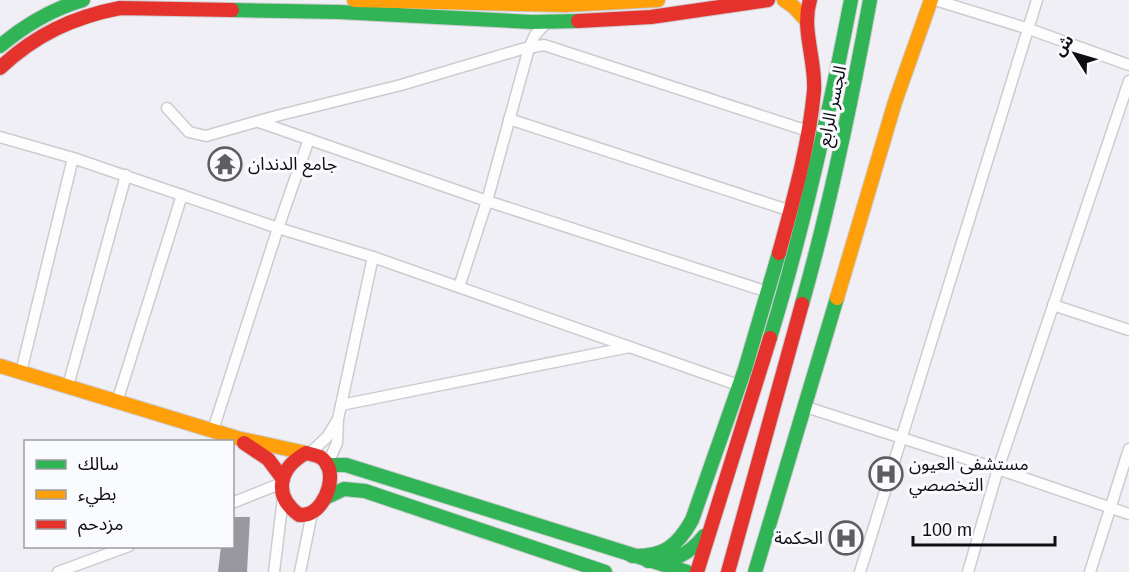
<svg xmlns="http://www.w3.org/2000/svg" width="1129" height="572" viewBox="0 0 1129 572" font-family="Arial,'Noto Sans Arabic',sans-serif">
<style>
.building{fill:#9998a1}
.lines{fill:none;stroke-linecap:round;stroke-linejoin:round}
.street-casing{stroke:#ccccd0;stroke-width:13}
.fast-casing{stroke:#ccccd0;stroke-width:16}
.slow-casing{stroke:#ccccd0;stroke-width:16}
.jam-casing{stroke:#ccccd0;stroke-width:16}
.street{stroke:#fdfdfe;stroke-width:10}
.fast{stroke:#30b455;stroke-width:14}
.slow{stroke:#ff9f0a;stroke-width:14}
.jam{stroke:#e5322d;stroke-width:14}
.labels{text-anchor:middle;stroke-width:6;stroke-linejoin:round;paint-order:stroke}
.street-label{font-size:18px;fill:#0f0f13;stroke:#fafbff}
.poi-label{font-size:18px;fill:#0f0f13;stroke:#fafbff;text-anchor:start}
</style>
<rect width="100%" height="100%" fill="#efeff5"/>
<path class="building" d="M232 517H250L247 572H218L221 546H232Z"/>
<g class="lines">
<g class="street-casing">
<g id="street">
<path d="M935 0 1029 29 1129 65"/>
<path d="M167 108 189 132 206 136 280 115 401 85 522 49 544 45 808 131"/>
<path d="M509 119 791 211"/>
<path d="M259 122 487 201 768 292"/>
<path d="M0 137 73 158 278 228 373 257 738 385"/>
<path d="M459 287 487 201 529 48 535 35 548 21"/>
<path d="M1053 305 1129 330"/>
<path d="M21 372 73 158"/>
<path d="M68 386 126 175"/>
<path d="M117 402 182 195"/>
<path d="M341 405 630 347"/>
<path d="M806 407 998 469 1129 514"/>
<path d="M213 430 278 228 309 139"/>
<path d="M309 454 327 437 338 419"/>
<path d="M327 465 337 443 338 419 373 257"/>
<path d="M232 503 282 483"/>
<path d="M58 572 129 546"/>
<path d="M274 572 283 498"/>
<path d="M300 572 312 513"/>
<path d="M860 572 1037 0"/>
<path d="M968 572 998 469 1129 81"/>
<path d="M1090 572 1129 449"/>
</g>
</g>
<g class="fast-casing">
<g id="fast">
<path d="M232 10 339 12 532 22 578 21"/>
<path d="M0 46C25 25 52 9 83 0"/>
<path d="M802 304C831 202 851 104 870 0"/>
<path d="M770 338C804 227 829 114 851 0"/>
<path d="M327 465H346L687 572"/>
<path d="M325 498 344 489 365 491 605 572"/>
<path d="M632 556C663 557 677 547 692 520L745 369 779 253"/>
<path d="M648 561C672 562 689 555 704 536"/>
<path d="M755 572 837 298"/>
</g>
</g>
<g class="slow-casing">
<g id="slow">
<path d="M354 0 565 5 658 0"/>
<path d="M784 0 794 7 805 19"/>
<path d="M837 298 895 102 931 0"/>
<path d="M0 366 237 438 306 453"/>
</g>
</g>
<g class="jam-casing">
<g id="jam">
<path d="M578 21 651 17 768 0"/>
<path d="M0 68C35 35 73 17 120 8L232 10"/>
<path d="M779 253C793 201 809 146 814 91 816 60 801 29 810 0"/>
<path d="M244 443 268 459 283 479"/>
<path d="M306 453C310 454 316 455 320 457 340 469 327 508 308 514 305 515 302 515 299 515 272 495 279 468 306 453Z"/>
<path d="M697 572 770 338"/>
<path d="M728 572 802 304"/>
</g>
</g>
<use href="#street" class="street"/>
<use href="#fast" class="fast"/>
<use href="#slow" class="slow"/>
<use href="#jam" class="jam"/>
</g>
<defs>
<g id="temple-ring" transform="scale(1.725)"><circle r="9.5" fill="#fafbff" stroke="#5d5d62" stroke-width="1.5"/><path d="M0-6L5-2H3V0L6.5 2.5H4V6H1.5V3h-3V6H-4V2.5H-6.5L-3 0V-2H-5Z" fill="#5d5d62"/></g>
<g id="hospital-ring" transform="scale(1.725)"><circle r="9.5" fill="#fafbff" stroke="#5d5d62" stroke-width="1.5"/><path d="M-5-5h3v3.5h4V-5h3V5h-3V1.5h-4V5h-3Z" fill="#5d5d62"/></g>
</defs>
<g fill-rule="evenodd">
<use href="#temple-ring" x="225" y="164"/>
<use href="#hospital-ring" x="886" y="474"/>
<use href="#hospital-ring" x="846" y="538"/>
</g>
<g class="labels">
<g class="street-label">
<text transform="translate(832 106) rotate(-78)" y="6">الجسر الرابع</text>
</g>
<g class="poi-label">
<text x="248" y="170">جامع الدندان</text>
<text x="909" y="470">مستشفى العيون<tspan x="909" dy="21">التخصصي</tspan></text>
<text x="823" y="544" text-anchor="end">الحكمة</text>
</g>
</g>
<rect x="24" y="440" width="210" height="108" fill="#fafbff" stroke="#9c9da1" stroke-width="1.5"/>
<rect x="36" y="460" width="30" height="9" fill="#30b455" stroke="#9c9da1" stroke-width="1.5"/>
<text x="78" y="470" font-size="18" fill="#0f0f13">سالك</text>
<rect x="36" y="490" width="30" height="9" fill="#ff9f0a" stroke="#9c9da1" stroke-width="1.5"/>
<text x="78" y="500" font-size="18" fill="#0f0f13">بطيء</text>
<rect x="36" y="520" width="30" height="9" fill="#e5322d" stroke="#9c9da1" stroke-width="1.5"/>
<text x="78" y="530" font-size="18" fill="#0f0f13">مزدحم</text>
<g transform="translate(1075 54) rotate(307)" stroke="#fafbff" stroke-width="4.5" paint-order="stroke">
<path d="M0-4.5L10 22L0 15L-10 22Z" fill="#0f0f13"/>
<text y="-9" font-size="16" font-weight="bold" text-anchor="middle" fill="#0f0f13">ش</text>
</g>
<path d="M913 536v9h142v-9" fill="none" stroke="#0f0f13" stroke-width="3"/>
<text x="922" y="536" font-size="18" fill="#0f0f13" stroke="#fafbff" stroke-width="4.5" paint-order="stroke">100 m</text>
</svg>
